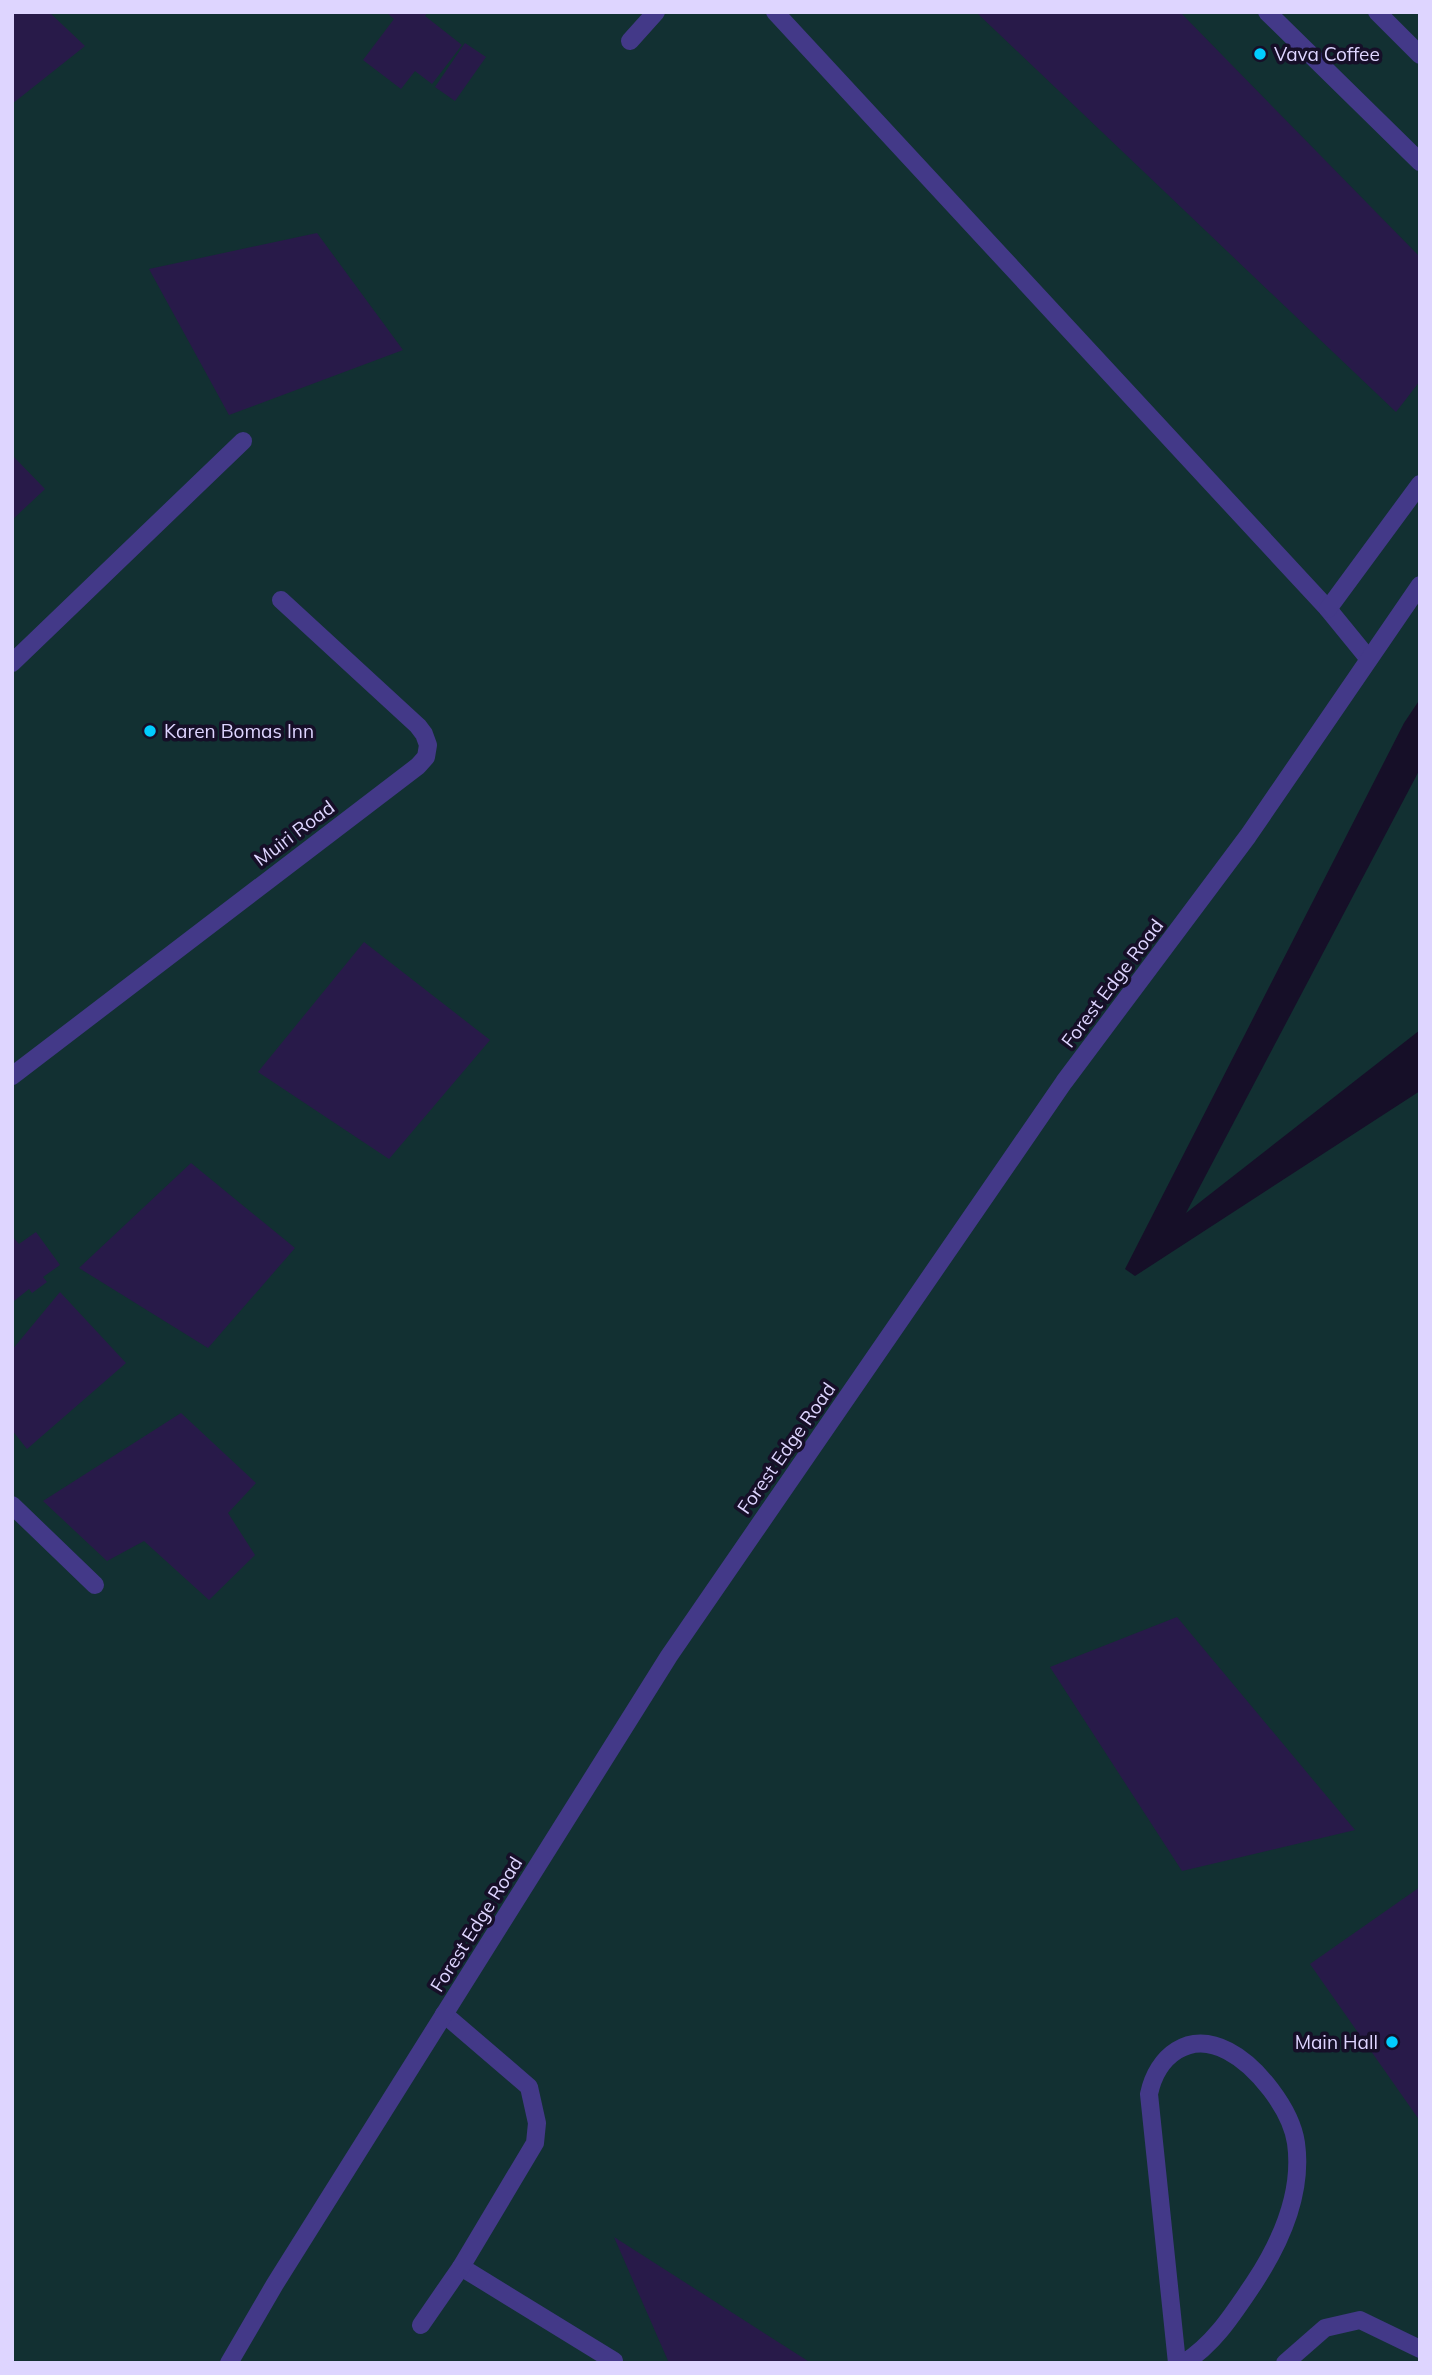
<svg xmlns="http://www.w3.org/2000/svg" width="1432" height="2375" viewBox="0 0 1432 2375" font-family="Mulish,sans-serif">
<style>
.green{fill:#123032}
.building{fill:#281a49}
.lines{fill:none;stroke-linecap:round;stroke-linejoin:round}
.minor{stroke:#433988;stroke-width:18}
.poi-dot{fill:#01cdff;stroke:#160f28;stroke-width:2.5}
.labels{text-anchor:middle;stroke-width:7;stroke-linejoin:round;paint-order:stroke}
.poi-label{font-size:19px;fill:#ded5ff;stroke:#160f28;text-anchor:start}
.street-label{font-size:19px;fill:#ded5ff;stroke:#160f28}
</style>
<rect width="100%" height="100%" fill="#160f28"/>
<g class="green">
<path d="M12 12H1420V699L1404 723 1125 1269 1135 1276 1420 1091V2363H12Z"/>
<path d="M1420 769V1030L1186 1213Z"/>
</g>
<g class="building">
<path d="M12 12H49L85 46 12 104Z"/>
<path d="M386 12H428L425 16 462 45 432 84 415 71 401 89 363 60 394 19Z"/>
<path d="M976 12H1180L1420 257V381L1396 412Z"/>
<path d="M465 43 486 57 455 101 435 87Z"/>
<path d="M317 233 403 350 229 415 149 269Z"/>
<path d="M12 455 45 489 12 520Z"/>
<path d="M364 942 490 1040 389 1159 258 1072Z"/>
<path d="M191 1163 295 1248 208 1348 79 1268Z"/>
<path d="M36 1232 60 1265 43 1277 47 1282 32 1293 29 1289 14 1301 12 1236 19 1244Z"/>
<path d="M60 1292 126 1363 27 1449 12 1430V1350Z"/>
<path d="M181 1413 256 1483 228 1513 255 1555 209 1600 144 1541 107 1561 43 1501Z"/>
<path d="M1177 1617 1355 1830 1182 1871 1050 1667Z"/>
<path d="M1420 1887V2121L1310 1964Z"/>
<path d="M614 2237 811 2363H669Z"/>
</g>
<g class="lines">
<g class="minor">
<path d="M775 12 1328 609 1368 658"/>
<path d="M1267 12 1420 162"/>
<path d="M1377 12 1420 55"/>
<path d="M630 41 656 12"/>
<path d="M1328 609 1420 484"/>
<path d="M12 663 243 441"/>
<path d="M12 1076 418 766 426 757 428 745 424 734 418 726 281 600"/>
<path d="M12 1505 95 1585"/>
<path d="M461 2267 614 2361"/>
<path d="M421 2325 461 2267 535 2143 537 2123 529 2087 444 2014"/>
<path d="M229 2363 275 2284 669 1656 1064 1082 1248 836 1420 585"/>
<path d="M1177 2363 1149 2094C1157 2056 1189 2030 1228 2051 1257 2066 1291 2109 1296 2143 1303 2193 1281 2242 1254 2283 1233 2314 1215 2343 1184 2363"/>
<path d="M1285 2363 1325 2328 1360 2320 1420 2349"/>
</g>
</g>
<g class="poi-dot">
<circle cx="1260" cy="54" r="7"/>
<circle cx="150" cy="731" r="7"/>
<circle cx="1392" cy="2042" r="7"/>
</g>
<g class="labels">
<g class="poi-label">
<text x="1274" y="61">Vava Coffee</text>
<text x="164" y="738">Karen Bomas Inn</text>
<text x="1378" y="2049" text-anchor="end">Main Hall</text>
</g>
<g class="street-label">
<text transform="translate(294 833) rotate(-37)" y="7">Muiri Road</text>
<text transform="translate(1112 983) rotate(-53)" y="7">Forest Edge Road</text>
<text transform="translate(786 1448) rotate(-55)" y="7">Forest Edge Road</text>
<text transform="translate(476 1924) rotate(-58)" y="7">Forest Edge Road</text>
</g>
</g>
<rect width="1432" height="2375" fill="none" stroke="#ded5ff" stroke-width="28"/>
</svg>
